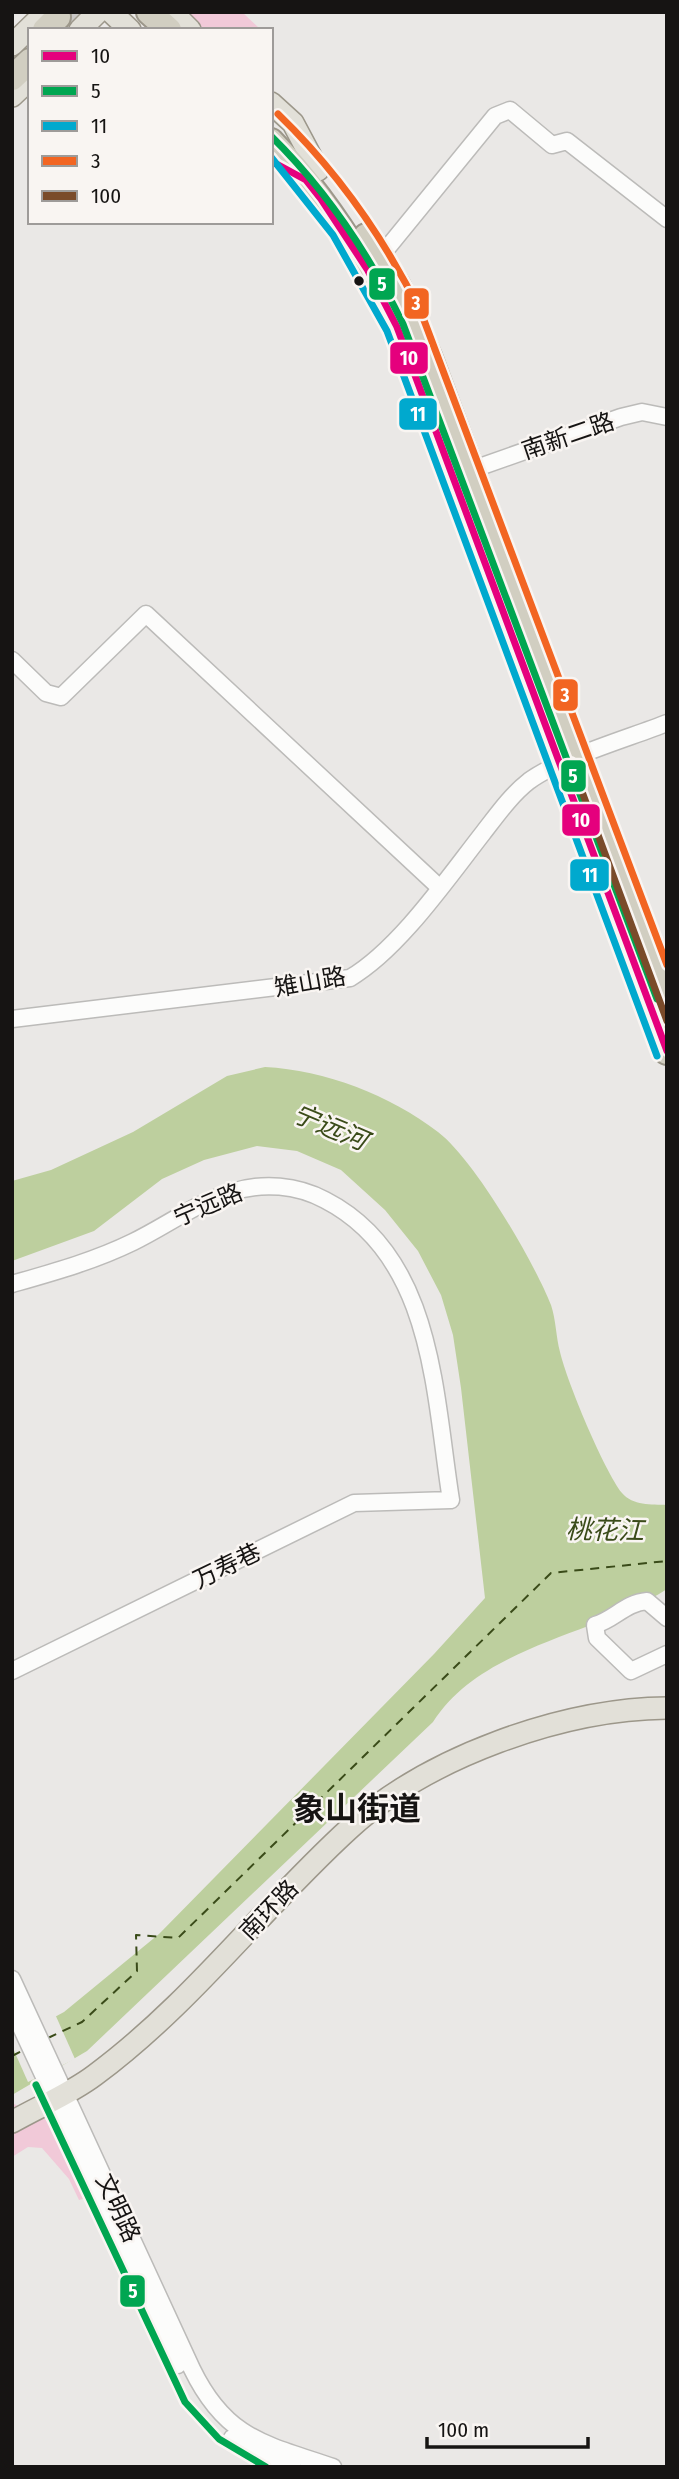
<svg xmlns="http://www.w3.org/2000/svg" width="679" height="2479" viewBox="0 0 679 2479" font-family="'Fira Sans Condensed','Noto Sans SC',sans-serif">
<style>
.green{fill:#f1c9d8}
.water{fill:#bdcf9e}
.pier{fill:#eae8e6}
.lines{fill:none;stroke-linecap:round;stroke-linejoin:round}
.ferry{stroke:#3a4b19;stroke-width:2;stroke-dasharray:9 7;stroke-linecap:butt}
.highway-tunnel{stroke:#cac8c6;stroke-width:24;stroke-dasharray:24 12;stroke-linecap:butt}
.minor-casing{stroke:#bcbbb9;stroke-width:19}
.major-casing{stroke:#9c978a;stroke-width:24}
.highway-casing{stroke:#9c978a;stroke-width:28}
.minor{stroke:#fcfcfb;stroke-width:16}
.major{stroke:#e2e0d8;stroke-width:21}
.highway{stroke:#d1cec1;stroke-width:24}
.bus-1-casing{stroke:#f9f5f2;stroke-width:12}
.bus-2-casing{stroke:#f9f5f2;stroke-width:12}
.bus-3-casing{stroke:#f9f5f2;stroke-width:12}
.bus-4-casing{stroke:#f9f5f2;stroke-width:12}
.bus-5-casing{stroke:#f9f5f2;stroke-width:12}
.bus-1{stroke:#e5007d;stroke-width:7}
.bus-2{stroke:#00a651;stroke-width:7}
.bus-3{stroke:#00a9ce;stroke-width:7}
.bus-4{stroke:#f26522;stroke-width:7}
.bus-5{stroke:#7a4b2a;stroke-width:7}
.bus-dot{fill:#161413;stroke:#f9f5f2;stroke-width:2.5}
.labels{text-anchor:middle;stroke-width:5;stroke-linejoin:round;paint-order:stroke}
.street-label{font-size:24px;fill:#161413;stroke:#f9f5f2}
.water-label{font-size:26px;font-style:italic;fill:#3a4b19;stroke:#f9f5f2}
.district-label{font-size:32px;font-weight:bold;fill:#161413;stroke:#f9f5f2}
.line-badge{stroke:#f9f5f2;stroke-width:2.5}
.badge-label{font-size:19px;text-anchor:middle;font-weight:bold;fill:#fff}
</style>
<rect width="100%" height="100%" fill="#eae8e6"/>
<g class="green">
<path d="M183 12H242L259 28 197 30Z"/>
<path d="M12 2103C28 2111 48 2118 61 2131 75 2146 86 2177 90 2197L79 2200 69 2179 42 2148 28 2147 12 2157Z"/>
</g>
<path class="water" d="M265 1067C325 1070 390 1095 438 1132 474 1159 534 1262 551 1305 556 1320 556 1337 560 1352 567 1382 604 1470 622 1493 633 1506 651 1504 667 1505V1589C594 1636 482 1645 433 1722L87 2051 12 2095V2040L64 2012 159 1934 434 1654 485 1598 461 1388 453 1335 441 1295 418 1251 385 1210 341 1170 297 1151 257 1146 204 1160 162 1179 94 1231 12 1261V1181L51 1170 133 1132 227 1076Z"/>
<path class="pier" d="M55 2014 75 2059 28 2082 12 2046V2037Z"/>
<g class="lines">
<g class="ferry">
<path d="M48 2038 82 2022 137 1971 136 1935 178 1938 551 1573 667 1561"/>
<path d="M12 2056 24 2050"/>
</g>
<path class="highway-tunnel" d="M66 25 79 12"/>
<g class="minor-casing">
<g id="minor">
<path d="M380 257 495 116 510 110 552 145 567 141 667 219"/>
<path d="M471 470 621 417 642 412 667 417"/>
<path d="M12 660 46 693 61 697 146 614 440 888"/>
<path d="M12 1019 350 978C399 949 447 879 483 833 497 815 511 795 529 781 560 758 629 738 667 723"/>
<path d="M12 1284C54 1272 94 1261 133 1242 166 1226 196 1203 232 1192 263 1182 297 1185 325 1200 434 1256 434 1394 451 1500L354 1503 12 1671"/>
<path d="M667 1618 647 1601C625 1603 615 1619 595 1625L597 1638 631 1671 667 1654"/>
<path d="M12 1979 192 2369C226 2439 265 2444 333 2467"/>
<path d="M12 2008 178 2365"/>
<path d="M232 2438 293 2467"/>
</g>
</g>
<g class="major-casing">
<g id="major">
<path d="M111 12 130 30"/>
<path d="M172 12 190 30"/>
<path d="M80 30 98 12"/>
<path d="M12 45 46 12"/>
<path d="M12 96 30 79"/>
<path d="M271 103 293 123 318 170"/>
<path d="M12 2122C40 2106 70 2094 95 2075 191 2004 263 1907 350 1828 428 1757 562 1709 667 1708"/>
</g>
</g>
<g class="highway-casing">
<g id="highway">
<path d="M149 12 169 30"/>
<path d="M45 30 58 17"/>
<path d="M12 78 30 61"/>
<path d="M271 141C324 196 364 259 397 327L667 1052"/>
<path d="M366 236 398 286 429 356 667 995"/>
</g>
</g>
<use href="#minor" class="minor"/>
<use href="#major" class="major"/>
<use href="#highway" class="highway"/>
<g class="bus-1-casing">
<path id="bus-1" d="M271 161 306 180 321 199 367 269 397 327 667 1051"/>
</g>
<g class="bus-2-casing">
<g id="bus-2">
<path d="M271 136C327 191 369 254 403 324L657 999"/>
<path d="M36 2085 185 2402 219 2439 266 2467"/>
</g>
</g>
<g class="bus-3-casing">
<path id="bus-3" d="M271 157 333 235 387 331 657 1056"/>
</g>
<g class="bus-4-casing">
<path id="bus-4" d="M278 114C339 173 385 239 422 315L667 965"/>
</g>
<g class="bus-5-casing">
<path id="bus-5" d="M571 762 667 1021"/>
</g>
<use href="#bus-1" class="bus-1"/>
<use href="#bus-2" class="bus-2"/>
<use href="#bus-3" class="bus-3"/>
<use href="#bus-4" class="bus-4"/>
<use href="#bus-5" class="bus-5"/>
</g>
<circle class="bus-dot" cx="359" cy="281" r="6"/>
<g class="labels">
<g class="street-label">
<text transform="translate(568 436) rotate(-19)" y="8">南新二路</text>
<text transform="translate(310 982) rotate(-10)" y="8">雉山路</text>
<text transform="translate(208 1205) rotate(-23)" y="8">宁远路</text>
<text transform="translate(227 1566) rotate(-26)" y="8">万寿巷</text>
<text transform="translate(269 1910) rotate(-46)" y="8">南环路</text>
<text transform="translate(118 2208) rotate(65)" y="8">文明路</text>
</g>
<g class="water-label">
<text transform="translate(330 1127) rotate(23)" y="9">宁远河</text>
<text transform="translate(605 1530) rotate(1)" y="9">桃花江</text>
</g>
<g class="district-label">
<text x="357" y="1820">象山街道</text>
</g>
</g>
<g class="line-badge">
<rect x="368" y="267" width="28" height="34" rx="7" fill="#00a651"/>
<rect x="403" y="287" width="27" height="33" rx="7" fill="#f26522"/>
<rect x="389" y="341" width="40" height="34" rx="7" fill="#e5007d"/>
<rect x="398" y="397" width="40" height="34" rx="7" fill="#00a9ce"/>
<rect x="552" y="678" width="27" height="34" rx="7" fill="#f26522"/>
<rect x="560" y="759" width="27" height="34" rx="7" fill="#00a651"/>
<rect x="561" y="803" width="40" height="34" rx="7" fill="#e5007d"/>
<rect x="569" y="858" width="41" height="34" rx="7" fill="#00a9ce"/>
<rect x="119" y="2274" width="27" height="34" rx="7" fill="#00a651"/>
</g>
<g class="badge-label">
<text x="382" y="291">5</text>
<text x="416" y="310">3</text>
<text x="409" y="365">10</text>
<text x="418" y="421">11</text>
<text x="565" y="702">3</text>
<text x="573" y="783">5</text>
<text x="581" y="827">10</text>
<text x="590" y="882">11</text>
<text x="133" y="2298">5</text>
</g>
<rect width="679" height="2479" fill="none" stroke="#161413" stroke-width="28"/>
<rect x="28" y="28" width="245" height="196" fill="#f9f5f2" stroke="#9e9b99" stroke-width="2"/>
<rect x="42" y="51" width="35" height="10" fill="#e5007d" stroke="#9e9b99" stroke-width="2"/>
<text x="91" y="63" font-size="21" fill="#161413">10</text>
<rect x="42" y="86" width="35" height="10" fill="#00a651" stroke="#9e9b99" stroke-width="2"/>
<text x="91" y="98" font-size="21" fill="#161413">5</text>
<rect x="42" y="121" width="35" height="10" fill="#00a9ce" stroke="#9e9b99" stroke-width="2"/>
<text x="91" y="133" font-size="21" fill="#161413">11</text>
<rect x="42" y="156" width="35" height="10" fill="#f26522" stroke="#9e9b99" stroke-width="2"/>
<text x="91" y="168" font-size="21" fill="#161413">3</text>
<rect x="42" y="191" width="35" height="10" fill="#7a4b2a" stroke="#9e9b99" stroke-width="2"/>
<text x="91" y="203" font-size="21" fill="#161413">100</text>
<path d="M427 2437v10h161v-10" fill="none" stroke="#161413" stroke-width="3.5"/>
<text x="438" y="2437" font-size="21" fill="#161413" stroke="#f9f5f2" stroke-width="5" paint-order="stroke">100 m</text>
</svg>
